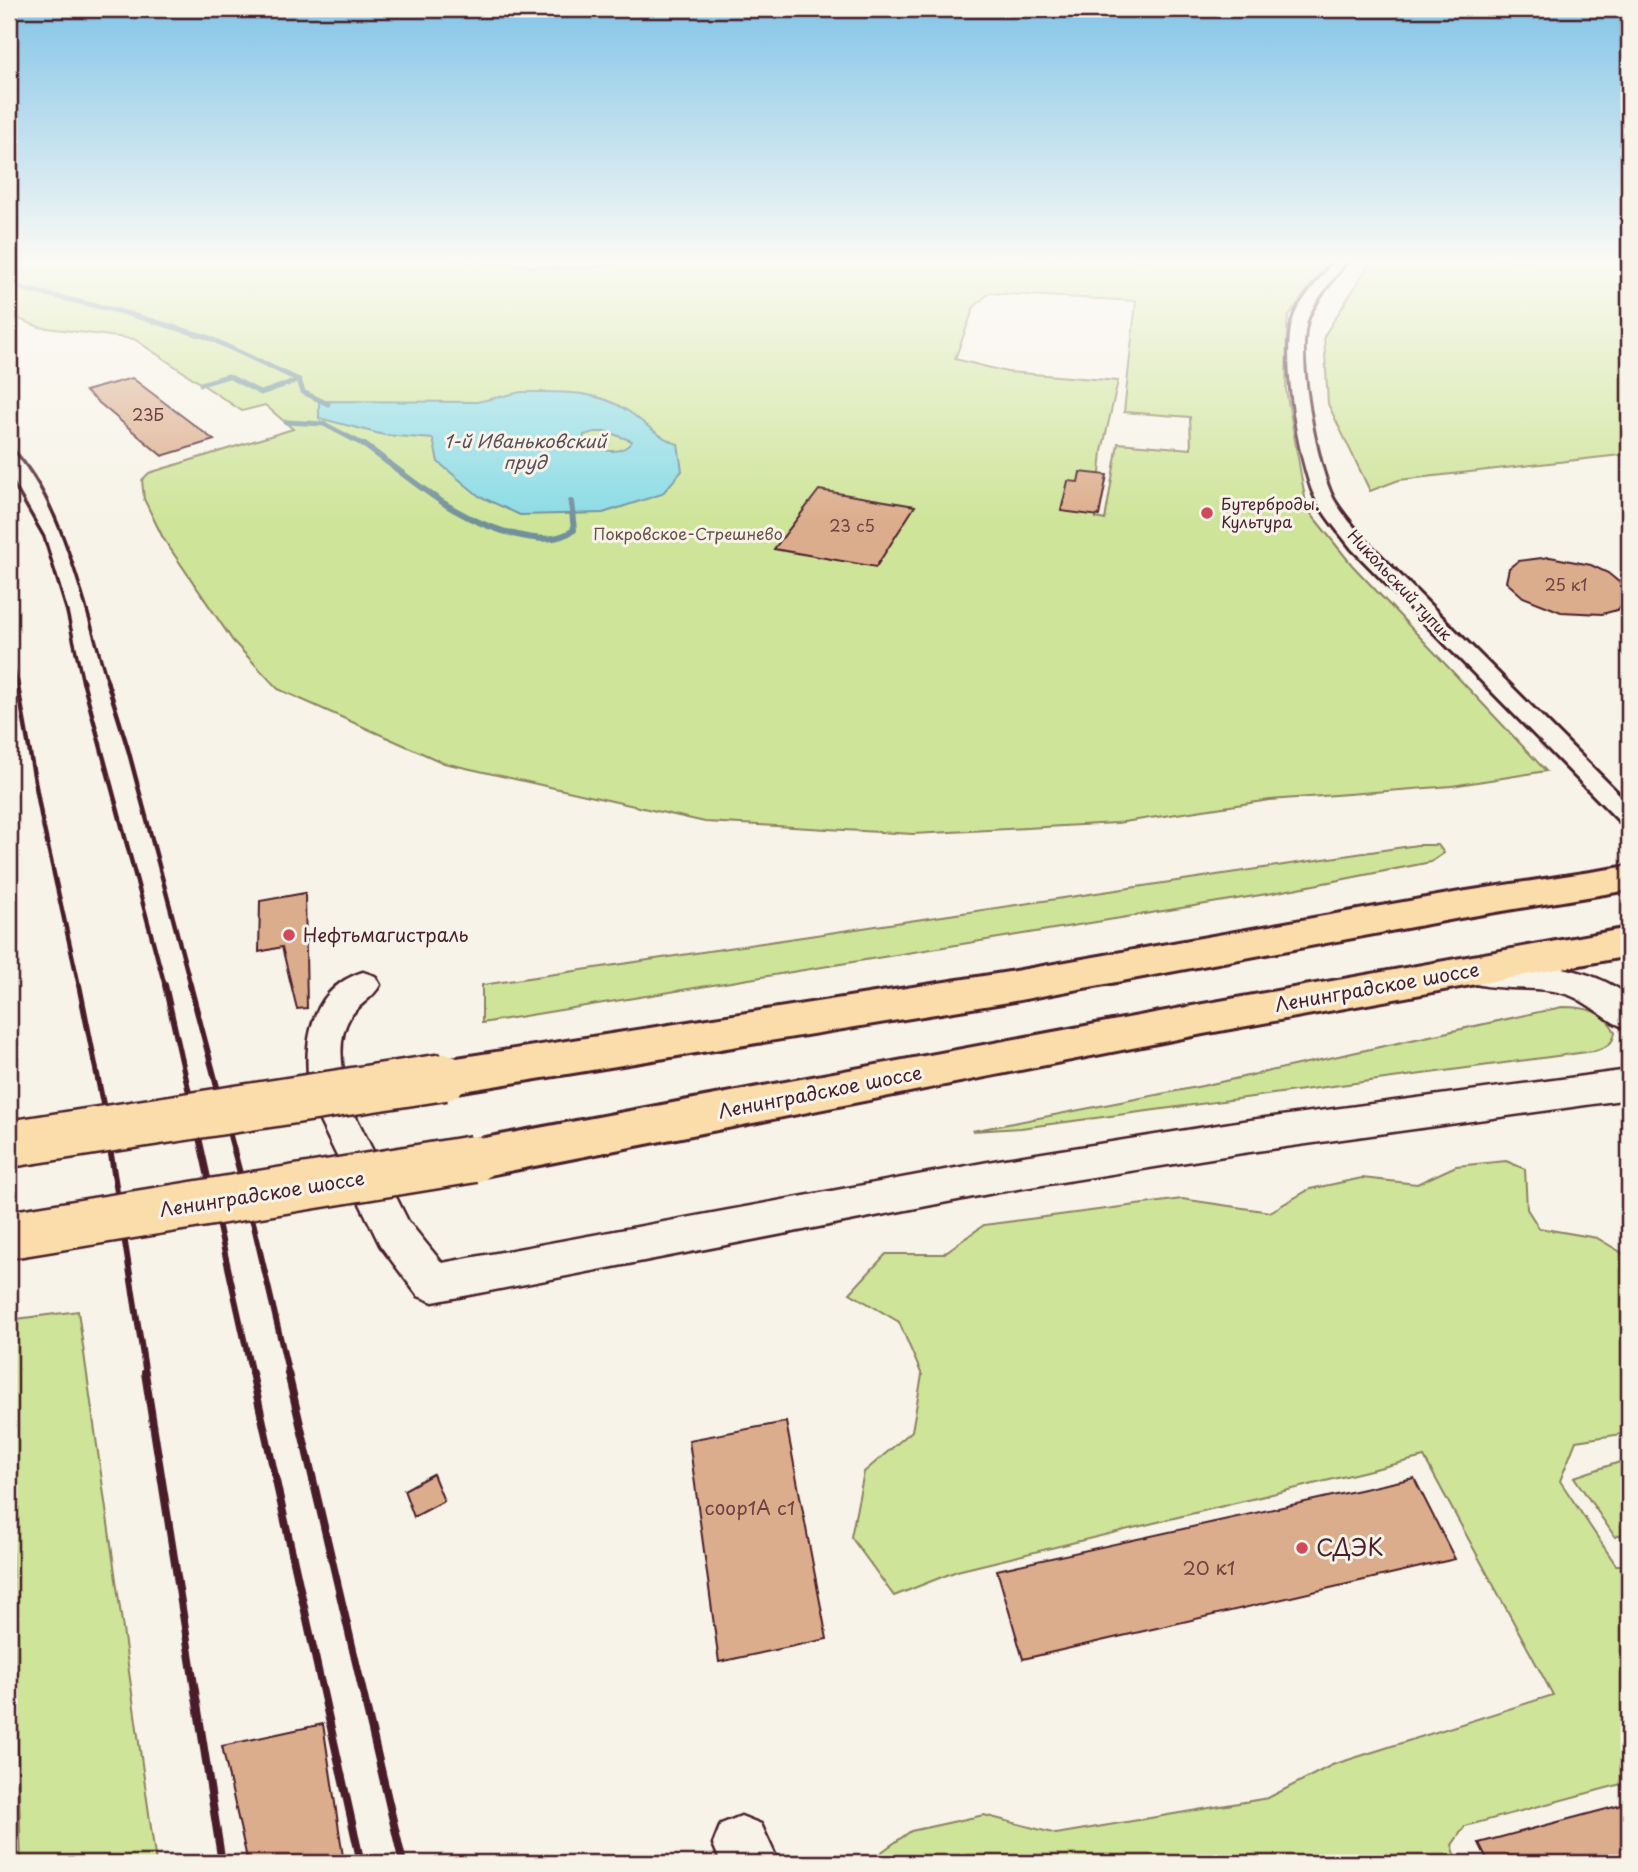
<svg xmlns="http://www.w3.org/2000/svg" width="1638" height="1872" viewBox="0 0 1638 1872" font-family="'Playpen Sans',sans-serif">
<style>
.green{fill:#cee499;stroke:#8c8262;stroke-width:2;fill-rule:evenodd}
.water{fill:#8bdbe5;stroke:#71909b;stroke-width:2;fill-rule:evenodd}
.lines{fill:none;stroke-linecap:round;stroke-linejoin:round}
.stream-far1{stroke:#71909b;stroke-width:5}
.stream{stroke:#71909b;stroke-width:6}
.building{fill:#dcad8d;stroke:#4a1f2b;stroke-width:2}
.minor-casing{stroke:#4a1f2b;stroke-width:6}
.tertiary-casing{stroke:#4a1f2b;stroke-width:5}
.primary-casing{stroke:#4a1f2b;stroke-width:6}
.minor{fill:#f7f3e8;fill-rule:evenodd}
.tertiary{fill:#f7f3e8;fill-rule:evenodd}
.primary{fill:#fbddab;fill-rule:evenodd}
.rail-far3{stroke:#4a1f2b;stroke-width:3.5}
.rail-far2{stroke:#4a1f2b;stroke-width:4.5}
.rail-far1{stroke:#4a1f2b;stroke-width:6}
.rail{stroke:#4a1f2b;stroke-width:8}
.primary-bridge-casing{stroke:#4a1f2b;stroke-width:51;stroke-linecap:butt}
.primary-bridge{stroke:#fbddab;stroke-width:46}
.poi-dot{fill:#d1495b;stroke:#f7f3e8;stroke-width:2.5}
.labels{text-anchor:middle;stroke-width:6;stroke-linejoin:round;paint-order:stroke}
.number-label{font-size:16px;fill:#6e4244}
.far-poi-label{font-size:16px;fill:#4a1f2b;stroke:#f7f3e8;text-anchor:start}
.far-park-label{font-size:16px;fill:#6b5046;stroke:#f7f3e8}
.far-street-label{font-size:16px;fill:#4a1f2b;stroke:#f7f3e8}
.far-water-label{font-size:18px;font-style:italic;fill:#5a4e5a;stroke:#f7f3e8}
.poi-label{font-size:19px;fill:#4a1f2b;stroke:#f7f3e8;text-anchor:start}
.street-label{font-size:19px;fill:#4a1f2b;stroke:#f7f3e8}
.near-number-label{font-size:19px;fill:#6e4244}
.near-poi-label{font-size:23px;fill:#4a1f2b;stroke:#f7f3e8;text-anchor:start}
</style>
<rect width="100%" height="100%" fill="#f7f3e8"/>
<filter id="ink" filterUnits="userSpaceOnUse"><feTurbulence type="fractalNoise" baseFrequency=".0143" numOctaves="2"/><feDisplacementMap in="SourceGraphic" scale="14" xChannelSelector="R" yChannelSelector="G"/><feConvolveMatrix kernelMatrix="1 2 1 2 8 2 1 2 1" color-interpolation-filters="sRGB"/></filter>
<g filter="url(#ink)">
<g class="green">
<path d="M9 260H440L578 269 648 260H1330L1289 315 1287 324 1286 390 1307 509 1352 565 1546 771 1452 786 1270 800 1117 823 913 834 705 822 444 763 278 689 233 641 163 538 144 499 142 480 149 473 293 429 265 405 242 411 134 339 39 327 9 315ZM989 293 1136 301 1124 412 1190 417 1191 449 1118 443 1105 520 1096 518 1102 451 1118 381 1007 372 955 359 974 307Z"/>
<path d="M1372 260H1629V454L1399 480 1370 491 1328 404 1324 336Z"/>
<path d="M1417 845H1438L1444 853 1431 862 1273 893 482 1023V985Z"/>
<path d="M1562 1007C1585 1007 1604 1010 1615 1032 1613 1045 1606 1047 1594 1051L1021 1128 972 1131 1202 1086Z"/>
<path d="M1506 1161 1525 1169 1527 1209 1539 1228 1597 1238 1629 1257V1433L1576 1441 1560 1481 1616 1565H1629V1782L1465 1826 1452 1845 1458 1863H866L911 1831 984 1815 1056 1834 1268 1798 1332 1765 1553 1695 1424 1457 957 1571 894 1596 851 1537 864 1472 912 1431 922 1375 899 1322 850 1293 886 1254H943L984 1225 1182 1199 1270 1212 1310 1189 1362 1178 1417 1184 1456 1166Z"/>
<path d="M78 1311 156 1863H21L9 1426V1320Z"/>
<path d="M1629 1459V1532L1615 1537 1574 1477Z"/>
</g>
<path class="water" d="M521 392C559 392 595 389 628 411 644 422 659 438 678 444L682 471 662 494 603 513 520 515 479 496 438 462 433 439 384 435 319 418V401L477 402ZM595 432H608L632 441C622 457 597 451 583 442L584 435Z"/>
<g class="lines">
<g class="stream-far1">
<path d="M9 282 24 289 122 312 207 337 299 380 303 392 328 404"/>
<path d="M201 384 228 376 261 393 299 380"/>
<path d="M286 422 324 424 366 446"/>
</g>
<path class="stream" d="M363 444C417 482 454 522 522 536 541 540 557 541 574 530L571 502"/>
</g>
<g class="building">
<path d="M132 378 214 440 162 456 85 391Z"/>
<path d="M1080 472 1107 475 1099 516 1061 511 1068 481 1078 482Z"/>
<path d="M819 490 915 506 876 567 774 549Z"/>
<path d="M1550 557 1591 565 1608 573 1620 583 1626 593 1625 603 1617 610 1602 614 1561 612 1523 597 1506 582 1509 568 1518 561Z"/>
<path d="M305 893 307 1008 297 1009 282 947 259 952 260 901Z"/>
<path d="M786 1422 827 1639 719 1662 689 1440Z"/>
<path d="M433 1474 444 1501 414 1517 404 1490Z"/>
<path d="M1414 1478 1455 1559 1023 1659 997 1570Z"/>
<path d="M323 1724 344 1863H248L222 1746Z"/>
<path d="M1629 1803V1863H1489L1479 1843Z"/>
</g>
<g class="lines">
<g class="minor-casing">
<path id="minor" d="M1334 260H1347C1336 276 1314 301 1308 318 1295 354 1316 463 1333 498 1342 514 1354 527 1366 541L1629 804V826L1621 823 1352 549C1339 532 1324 516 1315 497 1299 463 1280 352 1294 317 1301 299 1323 277 1334 260Z"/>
</g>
<g class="tertiary-casing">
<g id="tertiary">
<path d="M1484 962C1533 962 1588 965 1629 996V1029C1607 1023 1591 1003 1569 995 1537 984 1503 992 1472 983L1467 974 1472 965Z"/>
<path d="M363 972 375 976 380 985C373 998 359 1004 350 1017 334 1043 344 1082 352 1109L408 1221 442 1263 999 1160 1243 1121 1629 1070V1099L1243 1153 999 1192 433 1302 418 1296 380 1245 314 1109C301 1059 303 991 363 972Z"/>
<path d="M741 1816 761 1824 779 1863H721L713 1844 721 1824Z"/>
</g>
</g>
<g class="primary-casing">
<g id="primary">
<path d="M1629 866V890L1460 918 1009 1002 444 1094 429 1089 423 1077 429 1065 444 1060 1009 972 1460 892Z"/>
<path d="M1629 928V956L1203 1034 474 1178 458 1172 452 1159 458 1146 474 1140 1203 1004Z"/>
</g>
</g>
<use href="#minor" class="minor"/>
<use href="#tertiary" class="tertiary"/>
<use href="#primary" class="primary"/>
<g class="rail-far3">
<path d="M9 445C64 500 85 610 108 683"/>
<path d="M9 476 44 537 67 612 83 683"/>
<path d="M9 649 17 683"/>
</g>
<g class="rail-far2">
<path d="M17 681 42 820 79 986"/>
<path d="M83 681 165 986"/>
<path d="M107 681 128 749 191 986"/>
</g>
<g class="rail-far1">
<path d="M79 985 103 1104 146 1375"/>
<path d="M165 985 252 1375"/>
<path d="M190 985 254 1226 289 1375"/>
</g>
<g class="rail">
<path d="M145 1373 222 1863"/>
<path d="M252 1373 361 1863"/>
<path d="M288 1373 403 1863"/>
</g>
<g class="primary-bridge-casing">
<g id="primary-bridge">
<path d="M9 1144 444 1077"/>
<path d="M9 1235 474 1159"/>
</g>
</g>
<use href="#primary-bridge" class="primary-bridge"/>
</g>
</g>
<linearGradient id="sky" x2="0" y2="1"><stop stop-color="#83c4e7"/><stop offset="0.5" stop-color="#fbfaf5"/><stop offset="1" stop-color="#fbfaf5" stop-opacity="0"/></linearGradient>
<rect width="1638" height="522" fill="url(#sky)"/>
<g class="poi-dot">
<circle cx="1207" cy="513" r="7"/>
<circle cx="289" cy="935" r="7"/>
<circle cx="1302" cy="1548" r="7"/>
</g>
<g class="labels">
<g class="number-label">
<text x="148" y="421">23Б</text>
<text x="852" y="532">23 с5</text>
<text x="1566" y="591">25 к1</text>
</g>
<g class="far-poi-label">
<text x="1221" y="510">Бутерброды.<tspan x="1221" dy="18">Культура</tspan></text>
</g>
<g class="far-park-label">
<text x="688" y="540">Покровское-Стрешнево</text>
</g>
<g class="far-street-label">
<text transform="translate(1400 585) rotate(47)" y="6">Никольский тупик</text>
</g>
<g class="far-water-label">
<text x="525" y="448">1-й Иваньковский<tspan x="525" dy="21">пруд</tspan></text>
</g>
<g class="poi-label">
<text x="303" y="942">Нефтьмагистраль</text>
</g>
<g class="street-label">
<text transform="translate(1377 987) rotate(-10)" y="7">Ленинградское шоссе</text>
<text transform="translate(820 1092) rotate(-11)" y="7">Ленинградское шоссе</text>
<text transform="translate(262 1194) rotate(-9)" y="7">Ленинградское шоссе</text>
</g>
<g class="near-number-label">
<text x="750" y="1515">соор1А с1</text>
<text x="1209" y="1575">20 к1</text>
</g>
<g class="near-poi-label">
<text x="1316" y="1556">СДЭК</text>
</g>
</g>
<rect width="1638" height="1872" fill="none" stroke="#f7f3e8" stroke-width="35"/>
<rect x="18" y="18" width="1603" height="1837" fill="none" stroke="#4a1f2b" stroke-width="2.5" filter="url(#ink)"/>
</svg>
